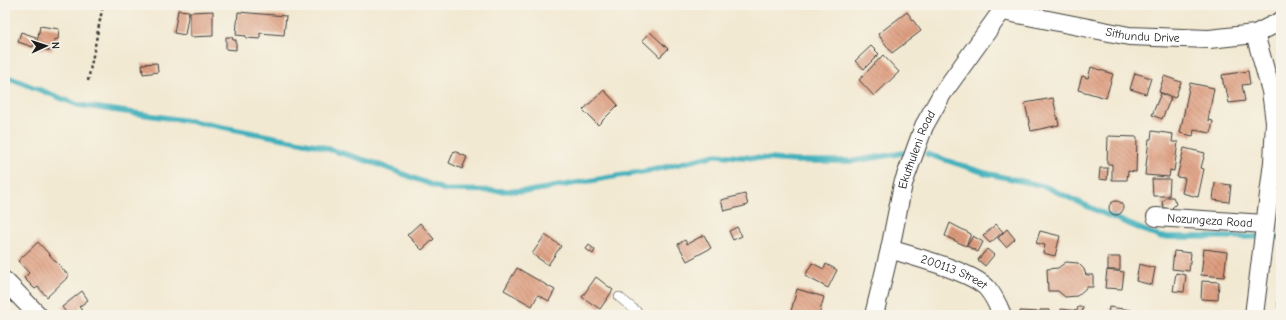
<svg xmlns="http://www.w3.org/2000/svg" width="1286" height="320" viewBox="0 0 1286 320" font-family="'Comic Neue',sans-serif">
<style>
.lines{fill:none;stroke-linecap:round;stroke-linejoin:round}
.stream{stroke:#40b0bc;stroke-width:5.5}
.building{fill:url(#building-back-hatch)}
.lane-casing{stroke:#3c3b37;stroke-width:10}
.street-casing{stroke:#3c3b37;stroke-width:20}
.path{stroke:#3c3b37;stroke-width:2.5;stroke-dasharray:3 3;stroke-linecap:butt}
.lane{stroke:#fff;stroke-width:9}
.street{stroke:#fff;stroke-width:18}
.labels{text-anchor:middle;stroke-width:3.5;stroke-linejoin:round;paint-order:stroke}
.street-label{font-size:12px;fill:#1c1c1c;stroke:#f7f3e8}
</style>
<defs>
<pattern id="building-back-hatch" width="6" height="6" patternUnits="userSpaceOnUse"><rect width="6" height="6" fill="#de9c7e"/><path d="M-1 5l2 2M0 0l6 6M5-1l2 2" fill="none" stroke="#b37e66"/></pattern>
</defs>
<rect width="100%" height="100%" fill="#f7f3e8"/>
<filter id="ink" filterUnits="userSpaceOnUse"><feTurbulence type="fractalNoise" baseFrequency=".025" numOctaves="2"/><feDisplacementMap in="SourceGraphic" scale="8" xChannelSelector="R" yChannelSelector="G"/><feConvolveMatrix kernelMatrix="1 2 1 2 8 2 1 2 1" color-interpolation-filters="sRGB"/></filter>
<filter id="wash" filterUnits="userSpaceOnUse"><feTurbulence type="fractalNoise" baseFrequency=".012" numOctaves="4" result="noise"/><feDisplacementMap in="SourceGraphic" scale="16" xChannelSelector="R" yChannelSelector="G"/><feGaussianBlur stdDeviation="0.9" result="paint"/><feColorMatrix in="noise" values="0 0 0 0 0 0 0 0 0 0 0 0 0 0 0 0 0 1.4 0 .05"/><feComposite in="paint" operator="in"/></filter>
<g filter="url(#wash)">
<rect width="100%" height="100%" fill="#f2e9d2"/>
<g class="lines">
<g class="stream">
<path d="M5 76 78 105 196 122 316 145 374 163 445 190 530 191 653 170 716 155 796 161H853L903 153"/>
<path d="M927 154 985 173 1044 186 1100 212 1160 237H1281"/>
</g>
</g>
<g id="blocks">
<g class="building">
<path d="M178 10 189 11 185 35 174 33Z"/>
<path d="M213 11V36L190 37V12Z"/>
<path d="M238 12 286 16 284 35 260 33V39L246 38V36L236 35Z"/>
<path d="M907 12 921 31 892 53 878 34Z"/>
<path d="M40 26 59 29 58 39 54 40 52 51 36 48Z"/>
<path d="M21 32 36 37 33 47 18 42Z"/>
<path d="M650 32 668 49 660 57 642 40Z"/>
<path d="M226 37H232L233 40H236V50L226 49Z"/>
<path d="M871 46 879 54 864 69 855 61Z"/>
<path d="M883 55 899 72 874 96 859 80Z"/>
<path d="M157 63 158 72 143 74 142 64Z"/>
<path d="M1091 67 1113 74 1106 98 1078 90 1082 76 1088 78Z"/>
<path d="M1248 71 1250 84 1242 85 1245 101 1229 103 1226 88H1224L1222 75Z"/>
<path d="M1135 73 1151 78 1146 94 1130 89Z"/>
<path d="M1164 76 1181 82 1175 98 1159 92Z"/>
<path d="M1190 83 1214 88 1208 120 1213 121 1211 133 1194 130 1193 136 1180 133Z"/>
<path d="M604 90 618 105 598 125 583 110Z"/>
<path d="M1161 93 1171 98 1162 119 1152 115Z"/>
<path d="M1053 98 1059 125 1031 131 1025 103Z"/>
<path d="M1152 131 1173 134 1172 142H1178L1174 171 1170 170 1169 177 1145 175 1149 139H1151Z"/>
<path d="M1108 136 1137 137 1136 172 1128 171 1127 180H1112V164H1107Z"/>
<path d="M1184 148 1205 153 1201 168 1204 169 1198 197 1182 193 1185 178 1177 177Z"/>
<path d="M454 151 467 157 462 169 449 163Z"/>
<path d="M1100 168H1108L1107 180 1099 179Z"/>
<path d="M1152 179H1170L1169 196H1153Z"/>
<path d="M1215 183 1231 185 1229 202 1213 200Z"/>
<path d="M745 194 748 205 724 211 721 200Z"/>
<path d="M1167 197H1173L1176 204 1171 209 1164 208 1162 202Z"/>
<circle cx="1116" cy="208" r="7"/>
<path d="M420 223 434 239 422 250 407 235Z"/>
<path d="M950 223 971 234 966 246 945 236Z"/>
<path d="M996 224 1003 232 990 243 983 236Z"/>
<path d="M737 227 742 236 733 240 729 231Z"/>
<path d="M1007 229 1015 239 1006 247 998 238Z"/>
<path d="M1040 231 1060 236 1055 256 1043 253 1045 245 1036 243Z"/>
<path d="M545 235 561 246 548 265 532 254Z"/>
<path d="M704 235 711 248 687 261 678 244 685 240 687 244Z"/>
<path d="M973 236 983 242 978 252 967 246Z"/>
<path d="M38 242 69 276 47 297 38 287 35 289 24 278 29 273 18 261Z"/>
<path d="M589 245 595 250 593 254 586 249Z"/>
<path d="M987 249 994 255 985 266 978 260Z"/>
<path d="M1204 249 1227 252 1224 277 1201 275Z"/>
<path d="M1174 251 1191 253 1189 271 1172 269Z"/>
<rect x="1108" y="257" width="12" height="13"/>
<path d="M1066 262 1078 263 1084 269 1086 275H1093V287H1086V288L1077 296 1065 297 1058 291H1048L1047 269 1058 268Z"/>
<path d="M812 263 824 269 826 264 837 270 828 288 805 276Z"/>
<path d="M1139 264 1155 268 1152 285 1136 281Z"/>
<path d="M517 268 555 290 549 301 538 295 532 306 504 290Z"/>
<path d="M1107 270 1124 272 1122 289 1105 288Z"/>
<path d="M1176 273 1186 275 1184 292 1173 291Z"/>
<path d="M596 277 613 290 600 309 582 297Z"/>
<path d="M1202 281 1219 282 1218 300 1201 299Z"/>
<path d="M797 289 824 297 819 315H790Z"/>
<path d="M82 291 88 300 79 307 82 310 76 315H68L62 307Z"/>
<path d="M1278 297H1281V308L1278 307Z"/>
<path d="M1078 307H1083L1082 315H1060L1061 309 1077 311Z"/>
<path d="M1109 307 1131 310 1130 315H1108Z"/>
<path d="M1040 310H1049V315H1020V311L1040 312Z"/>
<path d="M1197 311 1223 312V315H1197Z"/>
</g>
</g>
</g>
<g filter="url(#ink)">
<use href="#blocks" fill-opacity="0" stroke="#3c3b37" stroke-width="1"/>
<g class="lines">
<g class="lane-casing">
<path id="lane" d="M619 297 641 315"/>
</g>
<g class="street-casing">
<g id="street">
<path id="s1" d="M1003 11 1129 36 1209 39 1255 34 1281 21"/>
<path id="s2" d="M1156 217 1265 224"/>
<path id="s3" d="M890 249C914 257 971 271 987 288 994 296 998 305 1002 315"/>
<path d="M5 281 38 315"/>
<path id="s4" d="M874 315 890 249 903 184 924 126 942 94 1006 5"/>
<path d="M1254 315 1273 162 1275 122 1271 91 1255 34"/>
</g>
</g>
<path class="path" d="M88 81 103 5"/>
<use href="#lane" class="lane"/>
<use href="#street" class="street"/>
</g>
</g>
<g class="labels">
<g class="street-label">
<text dy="4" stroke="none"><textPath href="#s1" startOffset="142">Sithundu Drive</textPath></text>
<text dy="4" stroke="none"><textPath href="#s4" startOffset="171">Ekuthuleni Road</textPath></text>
<text dy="4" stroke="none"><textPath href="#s2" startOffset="54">Nozungeza Road</textPath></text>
<text dy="4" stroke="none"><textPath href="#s3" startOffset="68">200113 Street</textPath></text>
</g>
</g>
<rect width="1286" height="320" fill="none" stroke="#f7f3e8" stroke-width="20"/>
<g transform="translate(46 46) rotate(87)" stroke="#f7f3e8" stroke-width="3" paint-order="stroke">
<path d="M0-3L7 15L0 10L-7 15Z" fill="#1c1c1c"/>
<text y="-6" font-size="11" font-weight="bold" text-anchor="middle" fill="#1c1c1c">N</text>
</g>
</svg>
